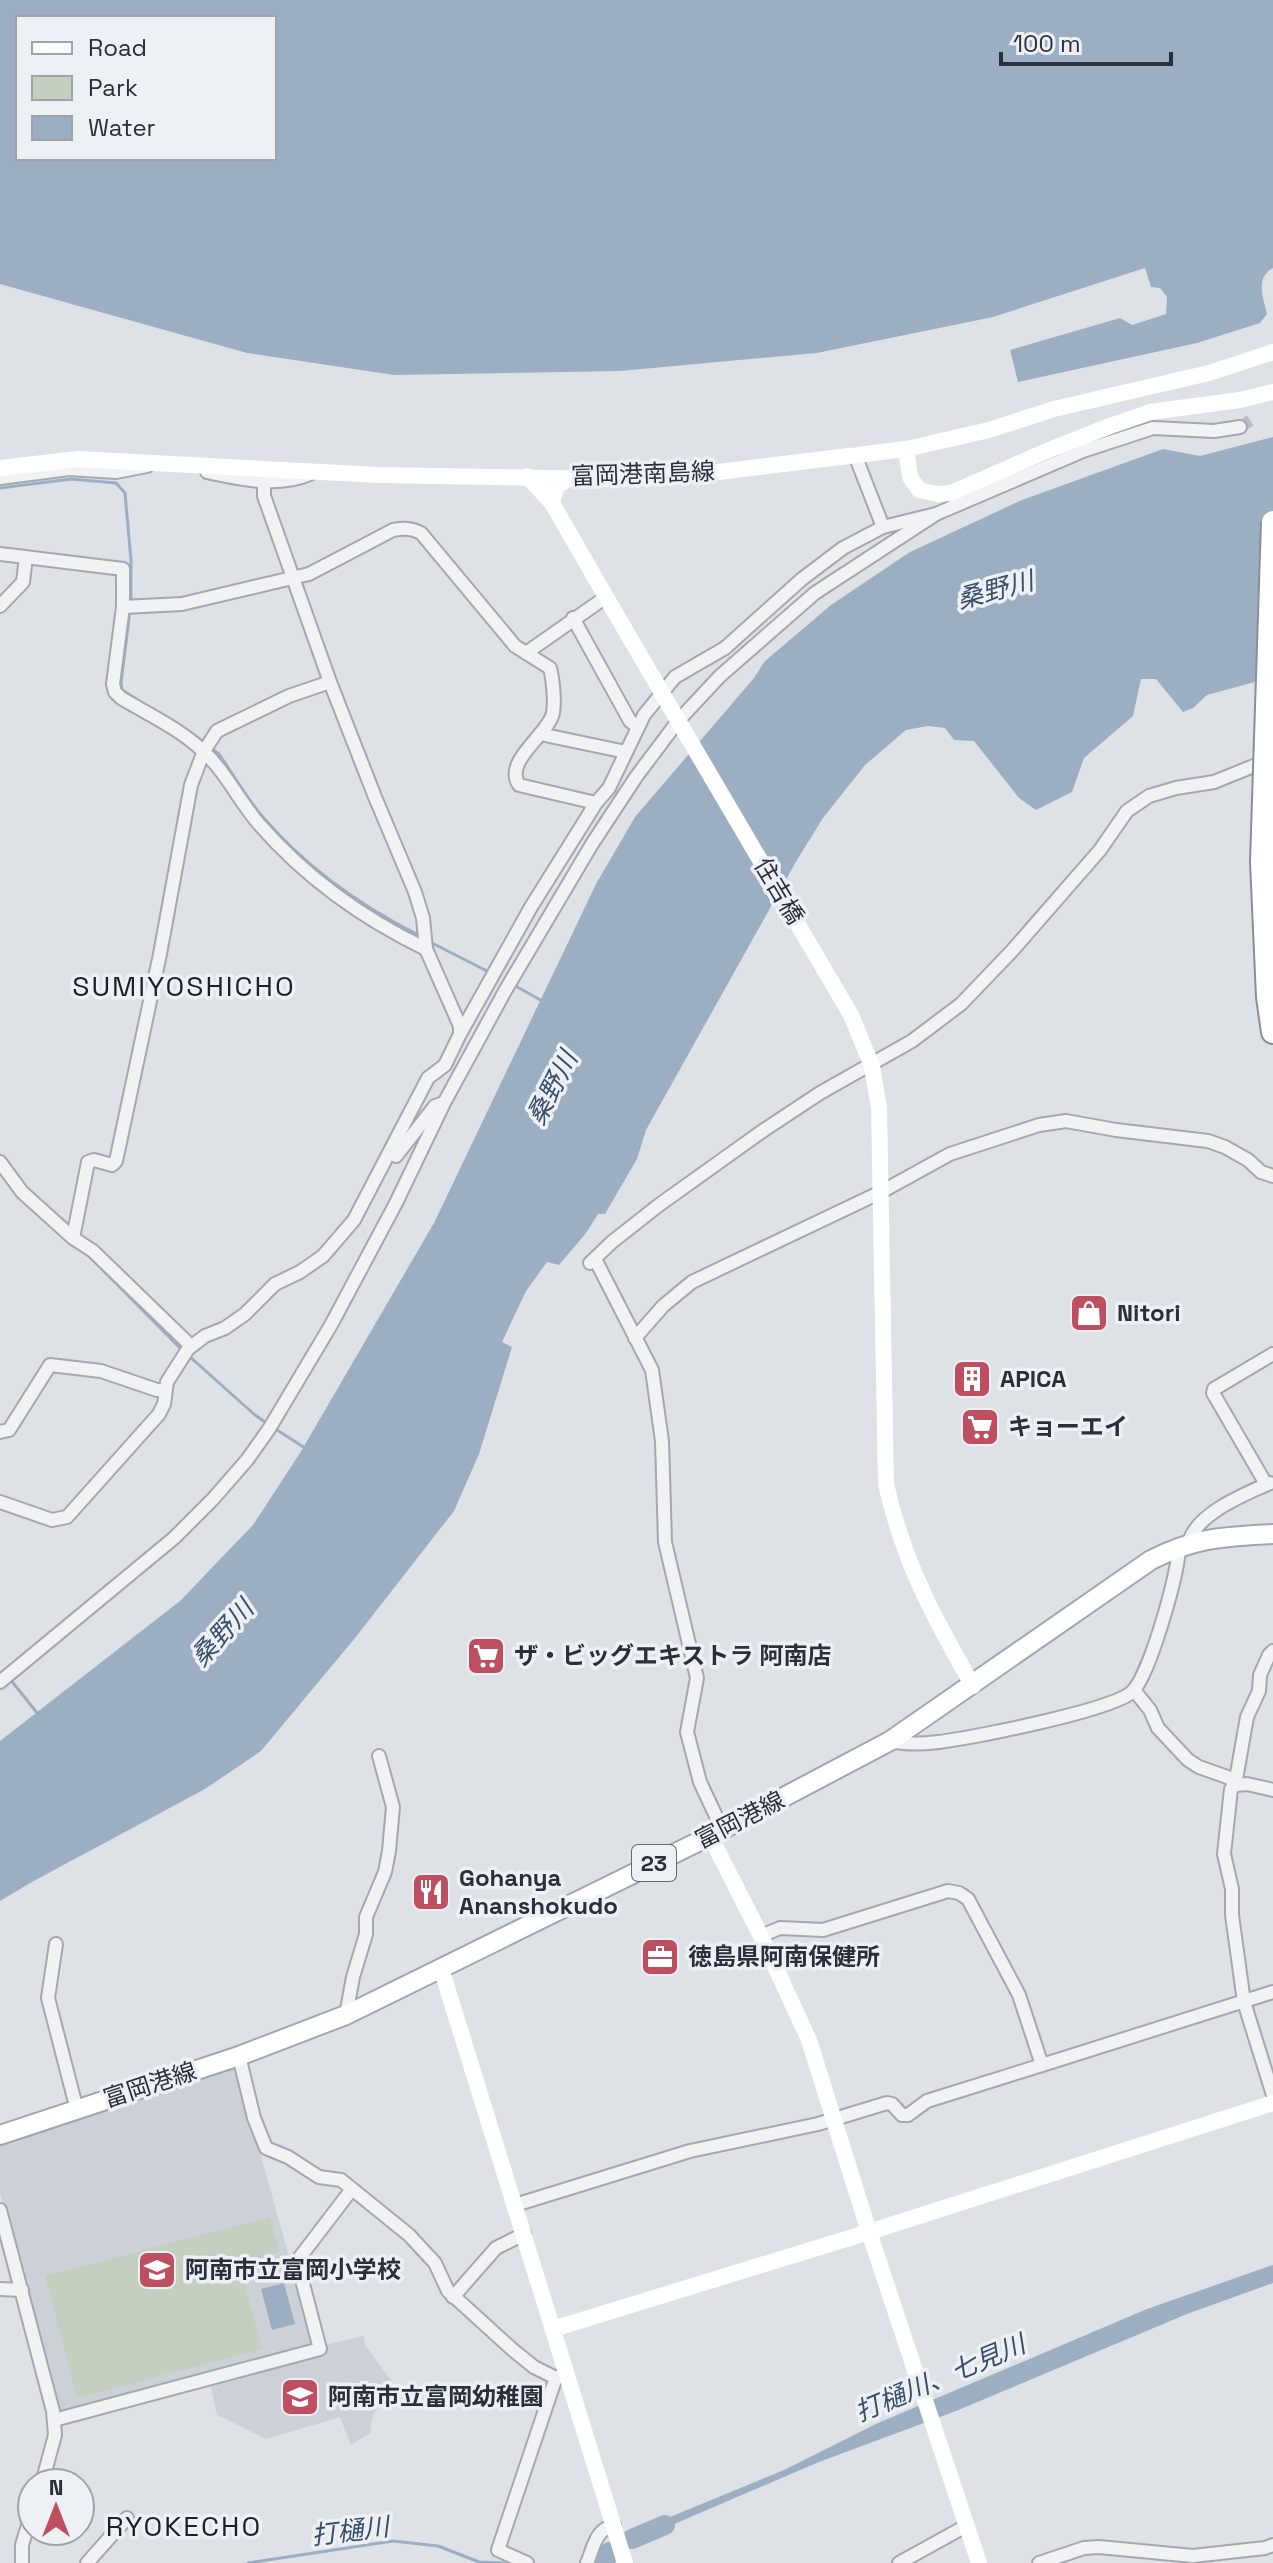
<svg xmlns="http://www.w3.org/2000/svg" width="1273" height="2563" viewBox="0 0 1273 2563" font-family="'Space Grotesk','Noto Sans JP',sans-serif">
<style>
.built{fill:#ccd0d7}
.green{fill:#c4cfc0}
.water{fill:#9cafc2;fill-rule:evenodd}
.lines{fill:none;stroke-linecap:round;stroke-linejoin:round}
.stream{stroke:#9cafc2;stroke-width:3}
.river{stroke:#9cafc2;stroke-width:20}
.street-tunnel{stroke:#babdc4;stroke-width:12;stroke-dasharray:12 6;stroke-linecap:butt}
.street-casing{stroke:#a4a8af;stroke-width:16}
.primary-casing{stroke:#9ea6b0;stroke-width:22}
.highway-casing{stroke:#878f9a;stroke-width:26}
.street{stroke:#f0f2f4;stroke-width:12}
.secondary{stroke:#fff;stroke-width:16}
.primary{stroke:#fff;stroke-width:18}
.highway{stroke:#fff;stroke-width:22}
.highway-bridge-casing{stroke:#878f9a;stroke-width:26;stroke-linecap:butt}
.secondary-bridge{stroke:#fff;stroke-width:16}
.highway-bridge{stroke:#fff;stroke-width:22}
.labels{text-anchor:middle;stroke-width:7;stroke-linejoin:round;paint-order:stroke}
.shield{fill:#edf0f4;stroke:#646972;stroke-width:2}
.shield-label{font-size:22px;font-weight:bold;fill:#292f3b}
.street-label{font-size:24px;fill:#292f3b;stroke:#edf0f4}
.poi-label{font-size:24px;font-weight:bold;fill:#292f3b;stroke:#edf0f4;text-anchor:start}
.water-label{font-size:26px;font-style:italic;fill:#384f6a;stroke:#edf0f4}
.quarter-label{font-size:28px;letter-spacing:2px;fill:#1b212b;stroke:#edf0f4}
</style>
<rect width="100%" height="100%" fill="#dee1e6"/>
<g class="built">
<path d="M236 2067 314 2346 60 2413 0 2193V2145Z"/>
<path d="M364 2336 365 2345 397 2389 378 2405 372 2418 370 2433 351 2445 340 2417 266 2439 217 2415 210 2382 325 2352 324 2345Z"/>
</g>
<path class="green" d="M270 2217 279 2252 239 2263 262 2349 77 2398 45 2276Z"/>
<g class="water">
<path d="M0 0H1273V268C1255 278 1263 297 1267 314L1260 323 1197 343 1018 382 1010 350 1120 318 1132 325 1166 314 1167 297 1160 288 1151 287 1145 268 993 317 817 353 620 371 394 375 247 353 0 284ZM274 18V158H18V18Z"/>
<path d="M1273 437V677L1207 695 1193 708 1183 712 1156 679H1141L1133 716 1084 758 1072 792 1036 810 1019 798 974 741 954 740 945 728 928 726 906 730 865 765 823 818 797 860 646 1130 637 1159 605 1214H598L586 1233 559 1265 547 1262 526 1291 502 1342 512 1347 479 1454 454 1511 355 1638 261 1751 205 1789 30 1883 0 1901V1741L180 1601 253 1525 300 1453 434 1223 596 884 635 817 754 678 765 661 831 605 910 552 1022 500 1163 449 1200 456Z"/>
<path d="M1273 2265V2283L1187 2314 956 2411 819 2462 644 2537 637 2535 636 2531 784 2470 878 2423 1020 2363 1147 2309Z"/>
<path d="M284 2283 295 2324 272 2330 261 2289Z"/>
</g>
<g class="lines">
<g class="stream">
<path d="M0 488 71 479 116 483 125 493 131 560V603"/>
<path d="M130 610 121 683 122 690 152 709"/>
<path d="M189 732 206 744"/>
<path d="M212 749 219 754C233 774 246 797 262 816 305 867 361 906 420 936"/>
<path d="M430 942 491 973"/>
<path d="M512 984 544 1002"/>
<path d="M23 1184 38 1198"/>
<path d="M52 1211 71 1227"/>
<path d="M87 1254 183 1351"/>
<path d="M189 1356 255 1415 268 1424"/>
<path d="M274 1428 305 1448"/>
<path d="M10 1679 38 1714"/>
<path d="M248 2563 393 2541 438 2546 479 2562 504 2563"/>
</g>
<g class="river">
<path d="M632 2539 665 2525"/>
<path d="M604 2563 609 2552"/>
</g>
<path class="street-tunnel" d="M1240 427 1251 420"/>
<g class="street-casing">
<g id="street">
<path d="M855 455 883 527"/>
<path d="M207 472C240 479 278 488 310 474"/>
<path d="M0 478 69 469 116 472 147 466"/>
<path d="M0 554 123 569V607"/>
<path d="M0 606 23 582 26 557"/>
<path d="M573 618 630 721 638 727"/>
<path d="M526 653 606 597"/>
<path d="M540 734 626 752"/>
<path d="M426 949C364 919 305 877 259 824 239 801 226 772 203 751 180 729 148 714 121 698L115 692 113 684 123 607 182 604 309 574 393 530C404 528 411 528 421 533L515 646 550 668C553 680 555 701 553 713 548 735 503 761 519 785L596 803"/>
<path d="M460 1034 531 907 596 803 609 788 644 715 675 677 725 648 802 579 843 548 883 527 936 514 1083 451 1153 428 1214 431 1240 427"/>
<path d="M396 1156 435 1106 441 1104"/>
<path d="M0 1162 22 1192 73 1238 93 1251 191 1346"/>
<path d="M73 1238 88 1162 94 1160 112 1165 116 1161 160 954 191 785 204 751 217 731 289 696 330 682"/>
<path d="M595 1259 652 1370 662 1441 665 1542 697 1678 687 1732 700 1782 722 1829"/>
<path d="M590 1263 612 1242 659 1205 764 1130 820 1093 912 1041 961 1004 1011 952 1100 850 1127 811 1149 796 1176 788 1214 782 1266 761"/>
<path d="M635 1338 663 1306 692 1282 881 1192 950 1154 1039 1125 1066 1121 1116 1130 1208 1141 1225 1147 1248 1160 1261 1172 1273 1176"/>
<path d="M0 1432 9 1430 50 1365 101 1371 157 1390H165"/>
<path d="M1266 1484 1213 1393 1214 1389 1273 1354"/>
<path d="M0 1502 52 1520 67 1517 159 1414 164 1404 167 1382 188 1349 205 1336 225 1328 245 1314 275 1284 300 1272 323 1256 354 1220 428 1078 445 1065 460 1034V1026L426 949 423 918 415 892 375 797 330 682 264 496V481"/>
<path d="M1189 1543C1195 1514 1245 1494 1270 1483"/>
<path d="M1273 1651 1269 1655 1260 1675 1259 1691 1247 1717 1235 1785 1231 1789 1224 1854 1232 1889V1915L1244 2002 1273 2095"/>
<path d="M0 1682 174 1538 213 1499 247 1460 269 1429 331 1325 396 1203 444 1103 505 991 592 844 636 777 678 721 720 676 815 593 936 514"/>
<path d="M1134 1690 1150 1710 1158 1728 1188 1760 1199 1767 1230 1778 1235 1785 1247 1784 1273 1790"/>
<path d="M890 1741C906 1745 922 1744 939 1742 971 1738 1115 1710 1133 1691 1150 1673 1179 1572 1179 1546"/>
<path d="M56 1944 48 1998 77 2110"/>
<path d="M346 2015 353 1977 366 1934V1917L385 1872 389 1851 393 1807 379 1756"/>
<path d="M239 2056 254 2118 266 2148 288 2157 319 2177 341 2180 409 2235 435 2263 448 2291 513 2350 534 2367 556 2378"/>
<path d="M1042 2065 1273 1992"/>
<path d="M515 2205 690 2151 818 2124 887 2103 892 2104 902 2115H908L927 2101 1042 2065 1019 1995 968 1899 959 1893 948 1891 823 1930 780 1928 761 1936"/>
<path d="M0 2210 53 2411 55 2435 42 2483"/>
<path d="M0 2289 22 2290"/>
<path d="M453 2297 496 2248 524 2234"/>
<path d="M54 2420 320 2349 297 2261 352 2189"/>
<path d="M22 2563V2545L32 2512"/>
<path d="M87 2563 127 2518"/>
<path d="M527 2563 498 2550 552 2389 556 2378 562 2376"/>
<path d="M587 2563C594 2547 595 2530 614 2525"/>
<path d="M899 2563 966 2526"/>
<path d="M1039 2563 1084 2548 1099 2547 1193 2556 1265 2548 1273 2545"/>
</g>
</g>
<g class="primary-casing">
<path id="primary" d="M0 2135 239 2056 346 2015 710 1836 890 1741 1151 1560C1197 1537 1222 1537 1273 1534"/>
</g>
<g class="highway-casing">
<path id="highway" d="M1262 862 1268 997 1273 1032"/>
</g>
<use href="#street" class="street"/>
<g class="secondary">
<path d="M906 449 910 477 919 490 938 494 951 493 1054 448 1110 426 1150 412 1240 400 1273 392"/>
<path d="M0 468 78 459 378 475 611 479 702 474 906 449 989 430 1054 409 1209 373 1273 352"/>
<path d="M527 476 552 503 557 486 569 478"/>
<path d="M552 503 613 609"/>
<path d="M669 705 851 1015 872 1066 879 1108 886 1484C903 1561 934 1618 973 1686"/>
<path d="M710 1836 761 1936 809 2040 869 2232 979 2563"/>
<path d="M441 1968 625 2563"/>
<path d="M553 2329 869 2232 1273 2103"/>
</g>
<use href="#primary" class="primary"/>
<use href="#highway" class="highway"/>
<g class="highway-bridge-casing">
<path id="highway-bridge" d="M1262 862 1273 522"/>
</g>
<path class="secondary-bridge" d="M613 609 669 705"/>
<use href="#highway-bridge" class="highway-bridge"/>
</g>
<defs>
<g id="shop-square" transform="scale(2)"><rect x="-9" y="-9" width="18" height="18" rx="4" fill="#be4f61" stroke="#edf0f4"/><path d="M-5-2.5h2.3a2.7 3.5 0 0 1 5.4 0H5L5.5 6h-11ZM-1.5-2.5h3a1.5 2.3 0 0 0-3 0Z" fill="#fff"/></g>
<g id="building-square" transform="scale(2)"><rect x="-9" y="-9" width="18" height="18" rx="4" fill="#be4f61" stroke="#edf0f4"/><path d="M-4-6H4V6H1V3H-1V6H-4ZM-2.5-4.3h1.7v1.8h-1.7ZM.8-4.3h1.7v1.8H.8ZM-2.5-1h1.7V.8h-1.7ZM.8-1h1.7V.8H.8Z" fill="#fff"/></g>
<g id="supermarket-square" transform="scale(2)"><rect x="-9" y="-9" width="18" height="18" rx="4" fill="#be4f61" stroke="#edf0f4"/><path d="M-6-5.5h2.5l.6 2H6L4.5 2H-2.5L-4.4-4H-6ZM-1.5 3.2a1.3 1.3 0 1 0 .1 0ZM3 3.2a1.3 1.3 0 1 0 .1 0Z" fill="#fff"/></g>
<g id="restaurant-square" transform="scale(2)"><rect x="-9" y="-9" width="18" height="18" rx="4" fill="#be4f61" stroke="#edf0f4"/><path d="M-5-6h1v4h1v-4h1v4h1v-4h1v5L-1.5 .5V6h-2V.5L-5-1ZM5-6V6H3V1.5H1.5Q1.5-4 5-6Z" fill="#fff"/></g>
<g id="office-square" transform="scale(2)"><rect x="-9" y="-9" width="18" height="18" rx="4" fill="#be4f61" stroke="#edf0f4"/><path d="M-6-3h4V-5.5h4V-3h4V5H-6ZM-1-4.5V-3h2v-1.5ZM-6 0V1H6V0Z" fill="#fff"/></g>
<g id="school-square" transform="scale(2)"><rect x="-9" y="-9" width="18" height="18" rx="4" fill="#be4f61" stroke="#edf0f4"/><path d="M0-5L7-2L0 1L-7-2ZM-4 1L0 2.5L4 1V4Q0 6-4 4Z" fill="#fff"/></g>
</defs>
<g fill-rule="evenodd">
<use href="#shop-square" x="1089" y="1313"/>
<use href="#building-square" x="972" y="1379"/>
<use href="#supermarket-square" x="980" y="1427"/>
<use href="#supermarket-square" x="486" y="1656"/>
<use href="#restaurant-square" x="431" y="1892"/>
<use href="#office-square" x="660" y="1957"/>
<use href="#school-square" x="157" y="2270"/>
<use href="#school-square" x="300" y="2397"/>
</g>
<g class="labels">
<rect class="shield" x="632" y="1845" width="44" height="36" rx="6"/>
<g class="shield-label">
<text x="654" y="1871">23</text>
</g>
<g class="street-label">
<text transform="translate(643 474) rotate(-2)" y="8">富岡港南島線</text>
<text transform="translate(779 891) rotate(59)" y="8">住吉橋</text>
<text transform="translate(740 1820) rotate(-27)" y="8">富岡港線</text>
<text transform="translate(150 2085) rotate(-18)" y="8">富岡港線</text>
</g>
<g class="poi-label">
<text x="1117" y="1321">Nitori</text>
<text x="1000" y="1387">APICA</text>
<text x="1008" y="1435">キョーエイ</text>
<text x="514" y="1664">ザ・ビッグエキストラ 阿南店</text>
<text x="459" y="1886">Gohanya<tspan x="459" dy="28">Ananshokudo</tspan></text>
<text x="688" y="1965">徳島県阿南保健所</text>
<text x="185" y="2278">阿南市立富岡小学校</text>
<text x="328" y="2405">阿南市立富岡幼稚園</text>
</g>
<g class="water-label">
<text transform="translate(995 590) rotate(-15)" y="9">桑野川</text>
<text transform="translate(552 1088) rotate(-63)" y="9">桑野川</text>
<text transform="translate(222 1633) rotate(-48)" y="9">桑野川</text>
<text transform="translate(940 2378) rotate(-23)" y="9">打樋川、七見川</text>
<text transform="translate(350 2531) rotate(-7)" y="9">打樋川</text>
</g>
<g class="quarter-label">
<text x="184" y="996">SUMIYOSHICHO</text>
<text x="184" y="2536">RYOKECHO</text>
</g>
</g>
<rect x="16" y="16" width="260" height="144" fill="#edf0f4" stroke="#9fa3aa" stroke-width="2"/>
<rect x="32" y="42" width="40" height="12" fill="#ffffff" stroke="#9fa3aa" stroke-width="2"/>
<text x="88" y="56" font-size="24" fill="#292f3b">Road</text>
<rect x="32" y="76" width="40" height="24" fill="#c4cfc0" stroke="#9fa3aa" stroke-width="2"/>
<text x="88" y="96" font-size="24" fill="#292f3b">Park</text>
<rect x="32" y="116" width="40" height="24" fill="#9cafc2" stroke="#9fa3aa" stroke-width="2"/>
<text x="88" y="136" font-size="24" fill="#292f3b">Water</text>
<g transform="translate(56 2507)"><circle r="38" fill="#edf0f4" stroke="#9fa3aa" stroke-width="2"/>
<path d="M0-6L14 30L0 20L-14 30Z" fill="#be4f61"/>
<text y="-12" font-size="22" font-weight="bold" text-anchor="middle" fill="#292f3b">N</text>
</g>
<path d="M1001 52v12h170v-12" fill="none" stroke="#292f3b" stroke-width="4"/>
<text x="1013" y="52" font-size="24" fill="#292f3b" stroke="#edf0f4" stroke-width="6" paint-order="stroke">100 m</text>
</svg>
